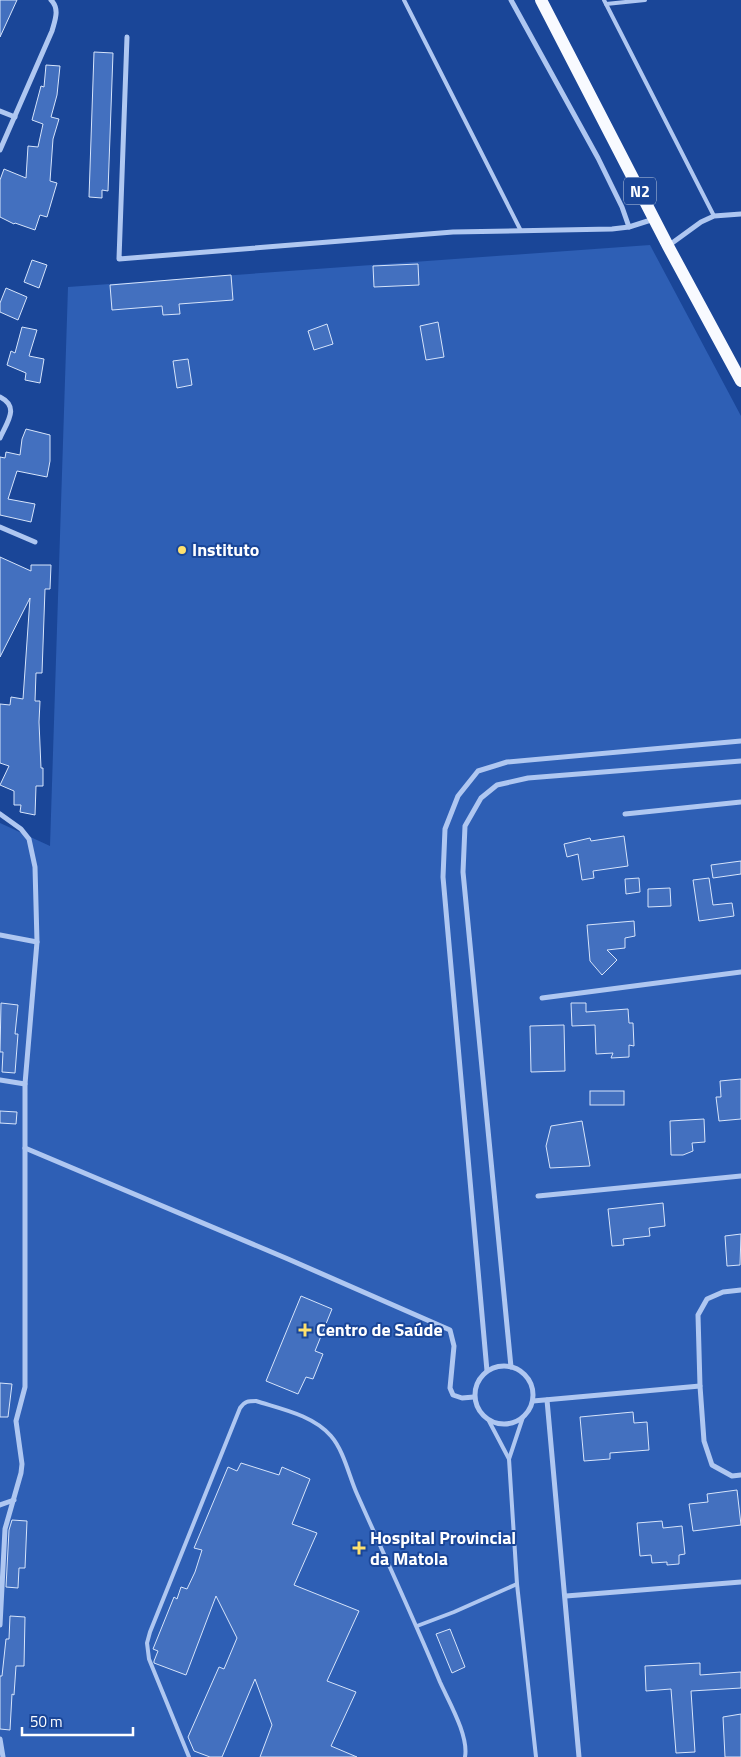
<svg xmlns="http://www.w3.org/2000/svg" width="741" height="1757" viewBox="0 0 741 1757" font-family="'Titillium Web',sans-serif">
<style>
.green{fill:#2e5fb5}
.building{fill:#4370bf;stroke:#d6e4fb}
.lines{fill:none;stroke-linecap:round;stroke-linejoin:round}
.lane{stroke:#afc7f1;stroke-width:4}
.street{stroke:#afc7f1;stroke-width:5}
.primary{stroke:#f8faff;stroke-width:12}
.poi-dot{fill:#ffe16e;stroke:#1a4698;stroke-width:2}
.labels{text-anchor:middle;stroke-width:4;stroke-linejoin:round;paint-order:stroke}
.shield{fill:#1a4698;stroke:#bac8e0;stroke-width:1}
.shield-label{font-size:16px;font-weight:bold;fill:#fff}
.poi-label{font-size:18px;font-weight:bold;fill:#fff;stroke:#1a4698;text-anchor:start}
</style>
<rect width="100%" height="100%" fill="#1a4698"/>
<path class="green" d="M650 245 741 416V1757H0V823L50 846 68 287Z"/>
<g class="building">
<path d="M0 0H17L0 37Z"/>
<path d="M94 52 113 53 108 191 102 190V198L89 197Z"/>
<path d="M46 65 60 66 57 95 51 117 59 119 53 139 50 181 57 183 47 217 40 215 35 230 15 223 14 224 0 217V180L4 169 26 178 28 146 38 147 43 124 32 120 41 86 44 87Z"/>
<path d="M32 260 47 265 39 288 24 282Z"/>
<path d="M418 264 419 285 374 287 373 266Z"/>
<path d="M231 275 233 300 179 304 180 314 163 315 162 306 112 310 110 285Z"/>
<path d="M6 288 27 297 18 320 0 312V303Z"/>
<path d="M438 322 444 357 426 360 420 326Z"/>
<path d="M327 324 333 344 314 350 308 331Z"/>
<path d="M22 327 37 330 29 356 44 359 40 383 25 380 26 373 7 365 11 351 15 353Z"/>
<path d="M188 359 192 385 177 388 173 361Z"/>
<path d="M26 429 50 435V461L47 477 17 471 8 499 35 504 31 522 0 515V457L5 458 6 452 20 455 22 439Z"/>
<path d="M0 557 31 571V565H51L50 589H45L42 673H36L35 701H40L39 722 41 768H43V786H36L35 815 20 812 21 805H14V791L0 785 9 766 0 763V704L10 705 11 697 23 699 30 598 0 657Z"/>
<path d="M624 836 628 866 593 871 594 878 582 880 578 854 567 857 564 844 590 838 591 841Z"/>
<path d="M741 861V874L713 878 711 865Z"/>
<path d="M639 878 640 892 626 894 625 879Z"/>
<path d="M709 878 713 905 732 903 734 916 699 921 693 880Z"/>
<path d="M670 888 671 906 648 907V889Z"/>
<path d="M634 921 635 936 625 938V948L607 950 617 960 602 975 590 961 587 925Z"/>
<path d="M1 1003 18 1005 15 1034H18L15 1073 2 1072 3 1052H0Z"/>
<path d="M571 1003H586V1012L628 1009 629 1023H633L634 1046 629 1045V1057L611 1058 613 1053 596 1054 595 1025 572 1026Z"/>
<path d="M564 1025 565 1071 531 1072 530 1026Z"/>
<path d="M741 1079V1119L719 1121 716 1097H721L720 1081Z"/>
<rect x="590" y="1091" width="34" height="14"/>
<path d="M0 1111 17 1112 16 1124 0 1123Z"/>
<path d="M704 1119 705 1142 692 1143 693 1151 683 1155H671L670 1121Z"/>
<path d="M582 1121 590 1166 550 1168 546 1146 551 1126Z"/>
<path d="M663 1203 665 1226 649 1228 650 1236 623 1239 624 1245 612 1246 608 1209Z"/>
<path d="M741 1234 740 1265 727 1266 725 1236Z"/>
<path d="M301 1296 332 1309 315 1351 323 1354 313 1379 306 1377 298 1394 266 1381Z"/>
<path d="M0 1383 12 1384 8 1417H0Z"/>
<path d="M633 1412 634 1423 647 1422 649 1450 610 1453V1459L584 1461 580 1417Z"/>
<path d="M241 1463 279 1475 282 1467 310 1479 292 1524 317 1533 294 1585 359 1611 327 1681 356 1692 331 1746 357 1757H260L272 1725 255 1679 222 1757H210L194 1751 188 1737 219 1667 224 1669 237 1638 216 1596 186 1675 154 1663V1661L158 1651 153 1649 174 1597 177 1599 181 1587 187 1589 195 1572 202 1550 194 1548 228 1467 237 1471Z"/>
<path d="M737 1490 741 1525 693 1531 689 1504 708 1502 707 1494Z"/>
<path d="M12 1520 27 1521 25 1568H19L18 1588 6 1587 9 1530Z"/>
<path d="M662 1521 663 1528 682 1526 685 1554 679 1555V1564L667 1565V1562L652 1563 651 1555 640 1556 637 1523Z"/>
<path d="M10 1616 25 1617 24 1666H16L14 1695 12 1694 10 1730 0 1729V1676H2L6 1639H9Z"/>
<path d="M450 1629 465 1667 452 1673 436 1634Z"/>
<path d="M700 1663V1675L741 1672V1688L691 1691 695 1752 676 1753 671 1689 646 1691 645 1666Z"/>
<path d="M741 1714V1757H725L723 1717Z"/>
</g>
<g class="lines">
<g class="lane">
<path d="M404 0 521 231"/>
<path d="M604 0 714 216"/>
<path d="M606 4 645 0"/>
<path d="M523 1417 509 1459 517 1584 536 1757"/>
<path d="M489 1421 509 1459"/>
<path d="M417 1626 454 1612 517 1584"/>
<path d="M189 1757 149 1659 147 1643 150 1632 240 1408C245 1401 248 1401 256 1401 281 1409 313 1415 331 1436 344 1451 349 1476 357 1494 385 1557 414 1619 440 1682 449 1702 469 1736 465 1757"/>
</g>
<g class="street">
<path d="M511 0 598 158 622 207 629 227"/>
<path d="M127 37 119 259 453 232 612 229 629 227 654 219"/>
<path d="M0 111 15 117"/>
<path d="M0 150 52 31C55 20 60 9 51 0"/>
<path d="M668 246 701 222 714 216 741 214"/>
<path d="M0 397C20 407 7 422 0 438"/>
<path d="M0 527 35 542"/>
<path d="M0 814 21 829 29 839 35 867 37 942 25 1084V1387L16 1421 22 1464 21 1473 5 1529 0 1625"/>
<path d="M625 814 741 802"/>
<path d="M0 935 37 942"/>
<path d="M542 998 741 972"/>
<path d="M0 1080 25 1084"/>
<path d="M25 1148 288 1259 450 1330 454 1346 450 1388 453 1395 462 1398 474 1397"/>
<path d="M538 1196 741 1176"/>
<circle cx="504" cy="1395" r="29"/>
<path d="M511 1367 463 872 465 826 481 798 497 785 528 778 741 761"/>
<path d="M487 1371 443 877 445 829 458 796 478 771 507 762 741 741"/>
<path d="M700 1386 698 1315 707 1299 723 1292 741 1290"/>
<path d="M547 1400 579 1757"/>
<path d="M533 1401 700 1386 704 1441 712 1465 732 1476 741 1475"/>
<path d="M0 1505 14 1500"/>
<path d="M566 1596 741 1582"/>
<path d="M0 1739 3 1757"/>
</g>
<path class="primary" d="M541 0 668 246 741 381"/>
</g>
<g class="poi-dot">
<circle cx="182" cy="550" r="5"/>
<path d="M302.5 1322.5h5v5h5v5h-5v5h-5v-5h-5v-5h5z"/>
<path d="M356.5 1540.5h5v5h5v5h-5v5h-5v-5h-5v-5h5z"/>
</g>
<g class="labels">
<rect class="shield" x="624" y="177.5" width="32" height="27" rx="4"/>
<g class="shield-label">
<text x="640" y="197">N2</text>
</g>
<g class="poi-label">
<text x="192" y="556">Instituto</text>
<text x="316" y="1336">Centro de Saúde</text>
<text x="370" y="1544">Hospital Provincial<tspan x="370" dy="21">da Matola</tspan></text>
</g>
</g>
<path d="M22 1727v8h111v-8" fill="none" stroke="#ffffff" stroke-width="2.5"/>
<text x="30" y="1727" font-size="15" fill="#ffffff" stroke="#1a4698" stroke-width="4" paint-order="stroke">50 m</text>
</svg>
